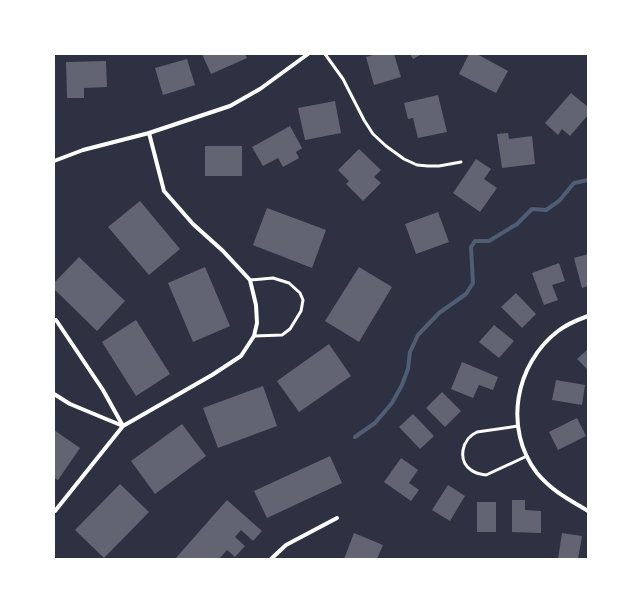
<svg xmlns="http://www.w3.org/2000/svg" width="642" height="613" viewBox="0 0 642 613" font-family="Arial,sans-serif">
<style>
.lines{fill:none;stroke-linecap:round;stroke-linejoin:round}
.stream{stroke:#4f5d75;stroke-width:4}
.building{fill:#626471}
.service{stroke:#fff;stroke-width:3}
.minor{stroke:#fff;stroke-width:4}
</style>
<rect width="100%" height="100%" fill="#2d3142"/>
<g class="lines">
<path class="stream" d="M355 437 375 423 392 403 402 385 408 369 410 352 418 335 439 313 466 294 473 283 471 247 475 241H489L517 224 532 209 546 210 559 201 574 183 588 180"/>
</g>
<g class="building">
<path d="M202 54H245L247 58 211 74Z"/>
<path d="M376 54H394L401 77 374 85 366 57Z"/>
<path d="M410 54H422L413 59Z"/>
<path d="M469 54H477L508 71 496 93 459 74Z"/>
<path d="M187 59 195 85 163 95 155 68Z"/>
<path d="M106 61 107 87 84 88V98H67L66 62Z"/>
<path d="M571 93 588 107V115L570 136 562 129 558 135 545 123Z"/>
<path d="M438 95 447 132 418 138 413 118 408 119 404 103Z"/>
<path d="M335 101 341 133 305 140 298 108Z"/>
<path d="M290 126 302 148 296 152 299 158 283 167 278 158 263 166 252 147Z"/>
<path d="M508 133 509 139 532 136 535 164 502 168 497 134Z"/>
<rect x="205" y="146" width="37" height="30"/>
<path d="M359 149 381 170 374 177 381 183 363 201 346 184 349 181 338 170Z"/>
<path d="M476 159 491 169 484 179 497 188 480 212 453 193Z"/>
<path d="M140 201 180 249 149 275 108 227Z"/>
<path d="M267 208 326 230 312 268 253 245Z"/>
<path d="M438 212 449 242 416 254 405 224Z"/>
<path d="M588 254V286L582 288 574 258Z"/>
<path d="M79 257 125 301 97 331 54 289V283Z"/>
<path d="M559 263 565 281 552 285 558 300 544 305 532 273Z"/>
<path d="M205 267 230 326 193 342 168 283Z"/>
<path d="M359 267 392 287 359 342 325 321Z"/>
<path d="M516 293 536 314 522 328 501 307Z"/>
<path d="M136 320 170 374 136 396 102 342Z"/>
<path d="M494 325 514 341 499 358 479 342Z"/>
<path d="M329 344 351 376 299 412 277 381Z"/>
<path d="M588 349V370L577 359Z"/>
<path d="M462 362 498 377 493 390 479 385 473 398 451 389Z"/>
<path d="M556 380 585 385 582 405 552 400Z"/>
<path d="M263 386 277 426 218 448 203 408Z"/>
<path d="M442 392 461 411 445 427 426 408Z"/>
<path d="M413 414 434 436 420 449 399 427Z"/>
<path d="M577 418 586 436 558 450 549 432Z"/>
<path d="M182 424 206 456 155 494 131 461Z"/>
<path d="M54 430 80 448 58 480 54 478Z"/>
<path d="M330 456 342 483 267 518 254 491Z"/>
<path d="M401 458 418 470 409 483 419 490 411 501 384 482Z"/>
<path d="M120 484 149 512 104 558 75 530Z"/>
<path d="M448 485 465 496 450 521 432 510Z"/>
<path d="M227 500 262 531 253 541 241 530 235 537 245 546 235 557 227 550 219 559H175Z"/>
<path d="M512 500H525V510L541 511V533L512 532Z"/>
<rect x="477" y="502" width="19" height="30"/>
<path d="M354 533 383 545 377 559H344Z"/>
<path d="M562 533 582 536 578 559H558Z"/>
</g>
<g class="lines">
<g class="service">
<path d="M325 54 343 79 364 120 373 134 386 146 404 159 417 165 428 166H439L461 162"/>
<path d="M250 280 273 278 289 283 300 293 303 300 301 311 290 329 282 335 254 336"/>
<path d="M518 426 477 432C462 439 457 460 471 470 476 474 481 474 486 475L527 456"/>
</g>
<g class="minor">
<path d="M54 161 83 150 149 133 230 106 260 89 308 54"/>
<path d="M588 316C577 320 567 324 558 331 515 364 503 429 537 473 552 491 568 499 588 511"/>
<path d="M54 320H56L103 390 123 426 70 404 54 394"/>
<path d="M55 511 123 426 212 375 241 356 254 336 257 323 256 305 250 280 223 251 193 224 164 191 149 133"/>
<path d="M271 559 286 545 337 518"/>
</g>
</g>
<rect width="642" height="613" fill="none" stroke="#ffffff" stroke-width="110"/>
</svg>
